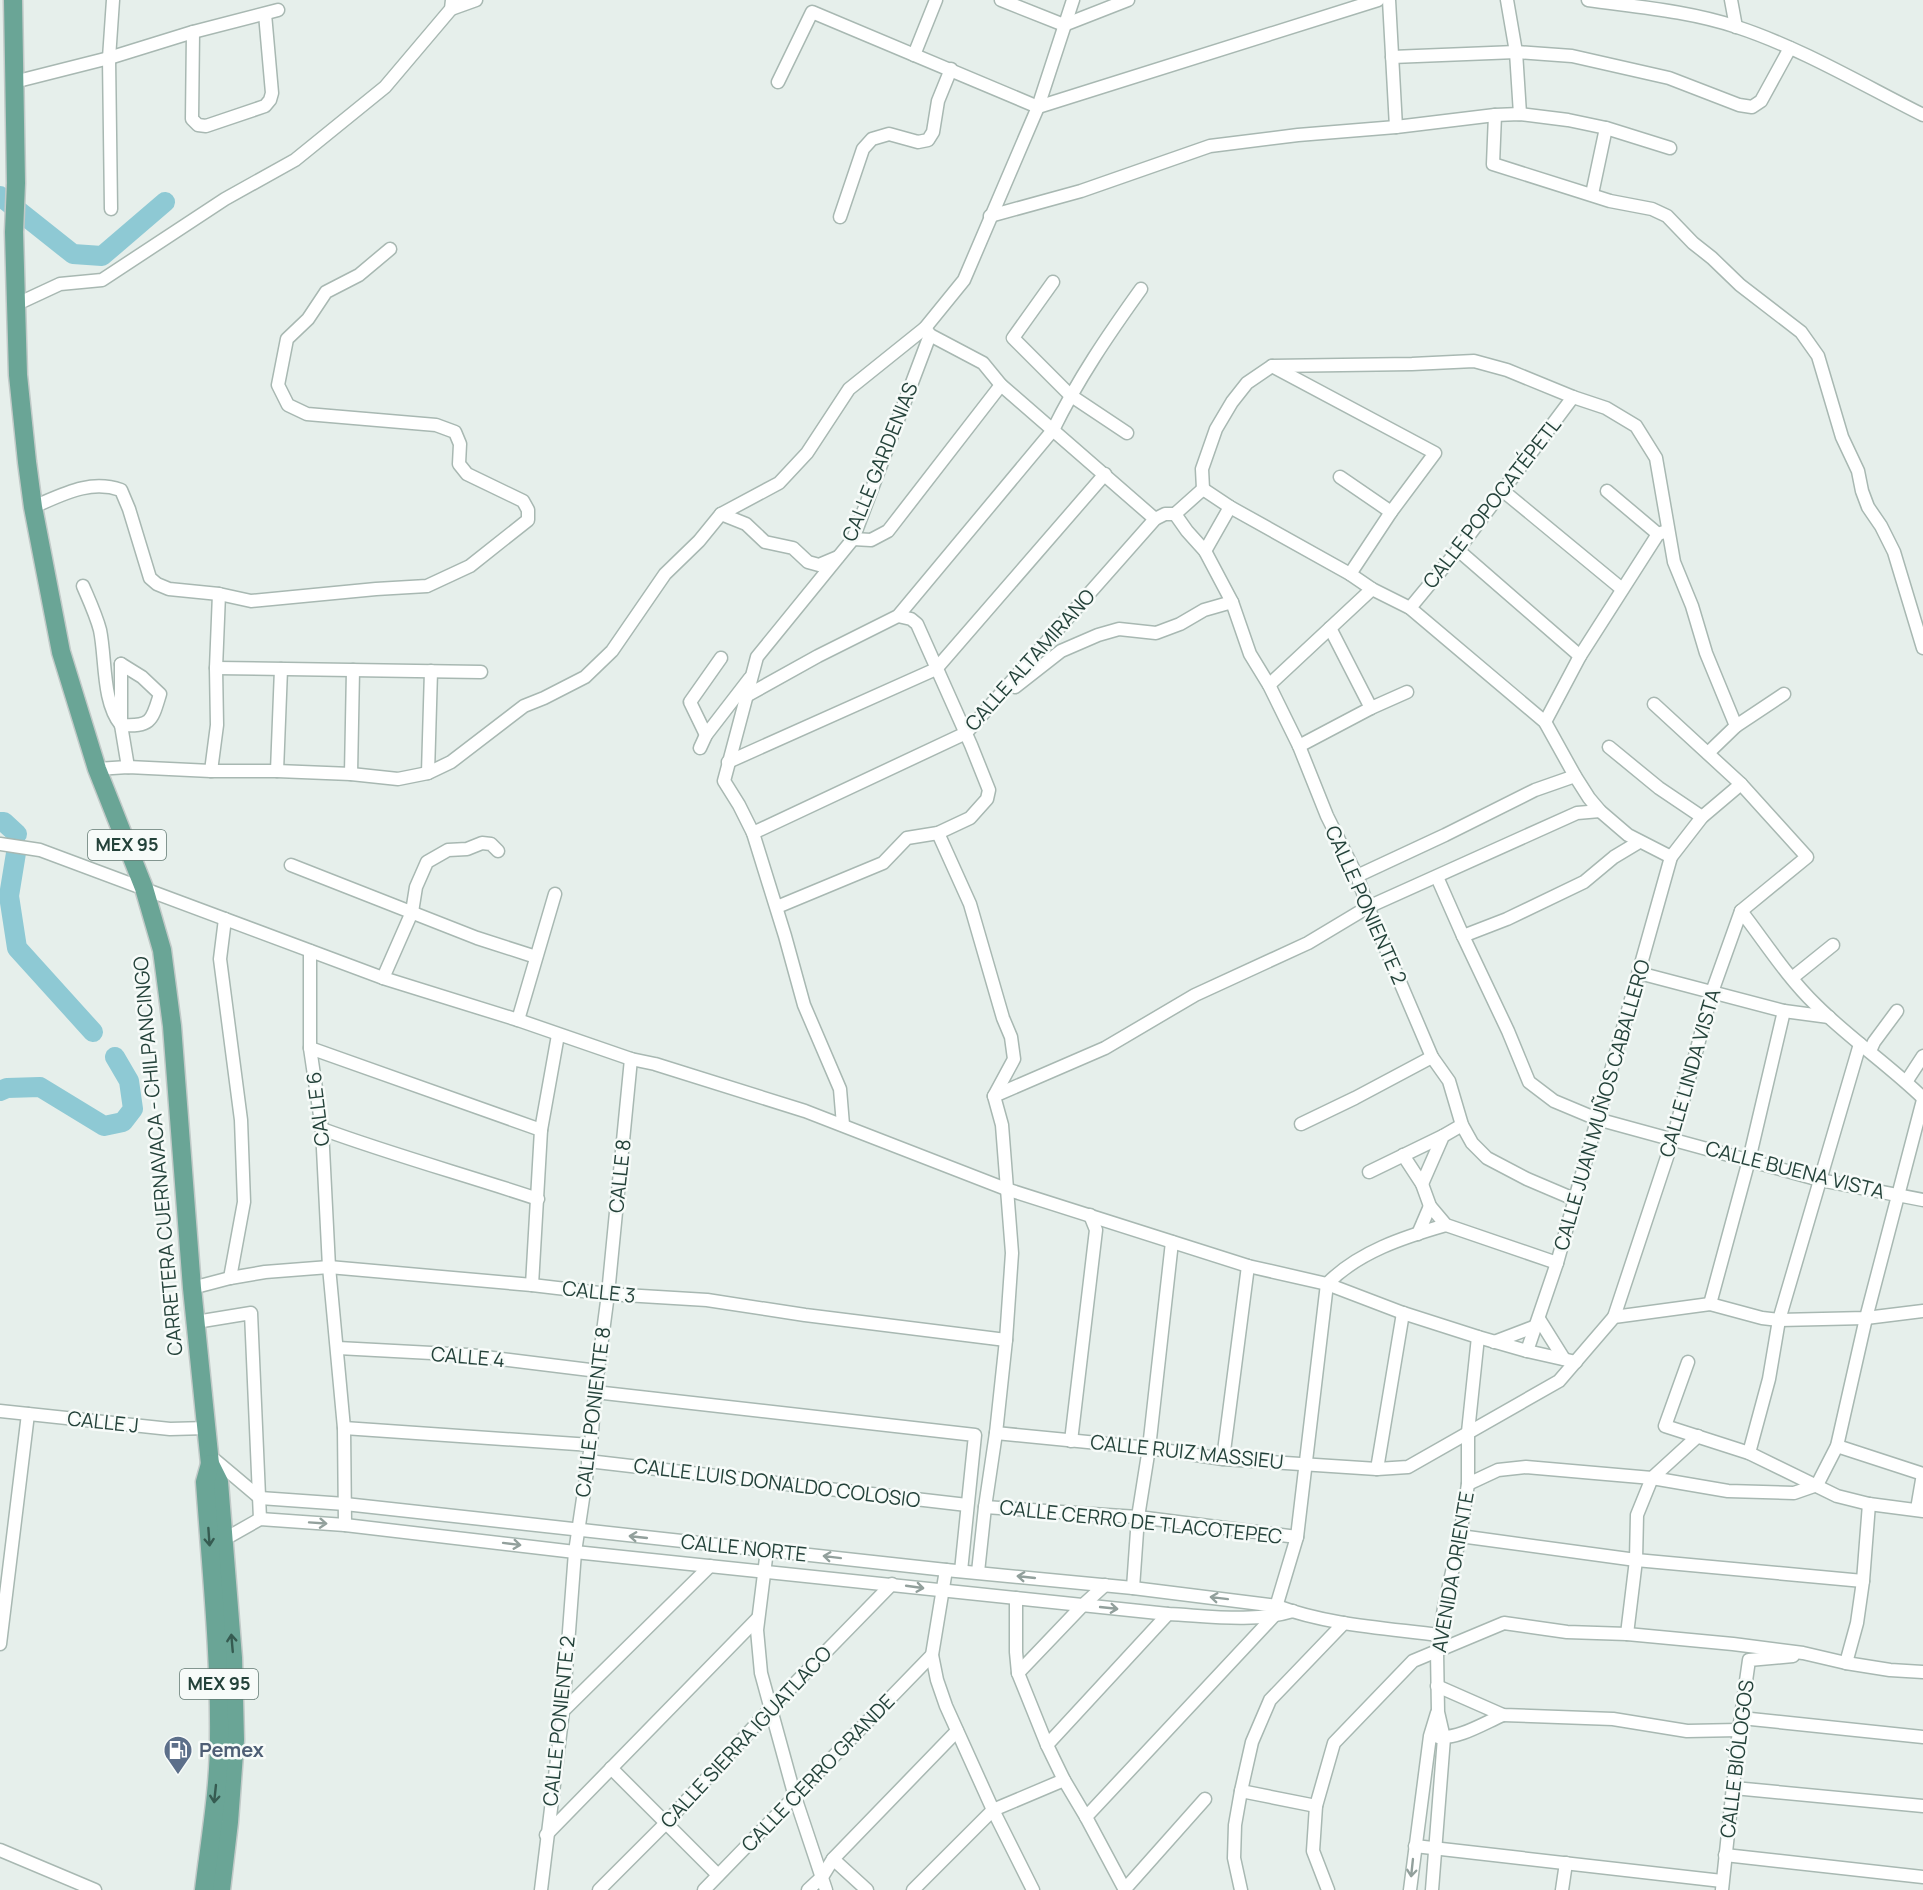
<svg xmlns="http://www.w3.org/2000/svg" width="1923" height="1890" viewBox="0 0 1923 1890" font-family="Manrope,sans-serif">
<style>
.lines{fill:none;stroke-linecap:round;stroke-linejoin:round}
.river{stroke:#8ec9d4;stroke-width:20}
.minor-casing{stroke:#a8b8b2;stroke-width:15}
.primary-casing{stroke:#c2cac8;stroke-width:21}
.minor{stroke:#fff;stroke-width:12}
.primary{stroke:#6aa596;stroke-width:18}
.oneway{stroke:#92a09c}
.oneway2{stroke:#365b51}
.labels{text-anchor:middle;stroke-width:5;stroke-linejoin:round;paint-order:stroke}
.shield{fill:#f7fbf9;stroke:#637a73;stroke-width:1.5}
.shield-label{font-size:18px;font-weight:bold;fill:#24423a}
.street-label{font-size:20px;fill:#24423a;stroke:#f7fbf9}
.service-label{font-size:20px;font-weight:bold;fill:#4e5e75;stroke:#f7fbf9;text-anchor:start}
</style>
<rect width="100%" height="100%" fill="#e6efeb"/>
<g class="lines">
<g class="river">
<path d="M0 196 73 254 102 256 165 202"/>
<path d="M0 822H4L17 834"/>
<path d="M16 853 9 896 17 948 93 1032"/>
<path d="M0 1091 7 1088 40 1087 104 1126 123 1122 133 1109 129 1081 115 1057"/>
</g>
<g class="minor-casing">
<g id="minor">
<path d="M1001 0 1064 25 1128 0"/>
<path d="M1389 0 1396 127"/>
<path d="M1507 0 1516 52 1520 114"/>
<path d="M1588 0C1638 7 1689 11 1737 27 1801 48 1863 85 1923 115"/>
<path d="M1731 0 1736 27"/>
<path d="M451 9 476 0"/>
<path d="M193 32 192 119 198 125 206 126 265 106 270 100 272 93 265 14"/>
<path d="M914 55 936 0"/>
<path d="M1392 57 1516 52 1572 56 1669 78 1739 105 1752 107 1761 101 1790 48"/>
<path d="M14 82 109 58 193 32 278 10"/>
<path d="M778 82 812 12 1038 107 1378 0"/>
<path d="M1495 115 1493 164 1610 201 1652 209 1667 216 1693 243 1712 258 1740 285 1801 332 1818 356 1842 437 1858 471 1862 491 1868 507 1881 526 1894 552 1923 648"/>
<path d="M1592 194 1606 128"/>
<path d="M111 209 109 58 113 0"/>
<path d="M990 216 1081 191 1210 146 1298 135 1396 127 1495 115 1520 114 1568 120 1606 128 1670 148"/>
<path d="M840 217 863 149 872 139 889 134 918 142 928 140 933 132 938 101 951 69"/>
<path d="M1053 282 1013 338 1070 395 1127 433"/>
<path d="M17 304 60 284 102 280 225 199 295 160 385 87 451 9 452 0"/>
<path d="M930 335 983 363 1001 385 1155 519"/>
<path d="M1272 366 1435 453 1391 512 1350 574"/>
<path d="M1340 477 1391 512"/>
<path d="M1203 489 1202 469 1216 429 1232 402 1247 383 1272 366 1412 364 1474 361 1507 370 1573 397 1606 408 1636 426 1656 458 1674 562 1692 606 1706 653 1736 726"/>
<path d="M1203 489 1230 507 1350 574 1372 589 1410 608 1545 722 1575 776 1589 798 1600 811 1628 835 1671 857"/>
<path d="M1502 490 1622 589"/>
<path d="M1607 491 1658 534"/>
<path d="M33 507C62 495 89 479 121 490L129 509 150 578 157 584 169 589 219 594 251 601 376 589 427 586 470 566 528 520V510L523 501 467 474 459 464 460 444 455 432 436 425 307 414 288 405 278 385 287 339 308 319 326 292 359 275 390 249"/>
<path d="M721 514 746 524 765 542 793 548 808 562 819 565 838 557"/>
<path d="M1175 514 1203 489"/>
<path d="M853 539 871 540 888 531 1001 385"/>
<path d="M1458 550 1580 656"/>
<path d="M1205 551 1230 507"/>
<path d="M83 586C89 600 96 615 100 630 106 659 102 702 121 725 152 727 152 720 160 694L142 677 121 664"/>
<path d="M1410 608 1458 550 1573 397"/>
<path d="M1330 628 1371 708"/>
<path d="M121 664V725L128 767"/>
<path d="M216 668 481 672"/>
<path d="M1269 685 1372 589"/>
<path d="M1015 687 1061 651 1098 635 1119 629 1156 633 1180 624 1204 610 1232 602"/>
<path d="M748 695 818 656 898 616 1053 430C1078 379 1108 335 1141 289"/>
<path d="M1545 722 1580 656 1658 534 1667 531"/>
<path d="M706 735 690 702 721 658"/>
<path d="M1299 746 1371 708 1407 692"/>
<path d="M1609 747 1659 788 1702 817"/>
<path d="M700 748 706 735 750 678"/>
<path d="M1708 753 1736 726 1784 694"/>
<path d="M728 762 936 669 1105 474"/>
<path d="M97 769 128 767 211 771H277L351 774 398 779 428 773 451 762 524 706 544 698 585 677 612 651 665 574 699 541 721 514 779 483 807 453 849 389 925 328 964 280 1038 107 1073 0"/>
<path d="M211 771 217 725 216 668 219 594"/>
<path d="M277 771 281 669"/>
<path d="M428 773 431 671"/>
<path d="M351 774 353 670"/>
<path d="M753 833 966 733 1155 519 1165 514H1175L1187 531 1205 551 1232 602 1250 654 1269 685 1299 746 1327 816 1357 876 1368 907 1432 1057 1449 1081 1462 1125 1472 1143 1487 1158 1527 1179 1574 1199"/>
<path d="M938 833 970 904 1003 1018 1011 1037 1014 1059 994 1096 1002 1125 1012 1253 1006 1340 996 1433 985 1507 978 1572"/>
<path d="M0 844 40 850 383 978 518 1020 631 1059 655 1064 805 1111 1006 1189 1248 1266 1327 1284 1403 1313 1478 1337 1527 1351 1576 1362"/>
<path d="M291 865 477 938 536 957"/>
<path d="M1357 876 1445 835 1535 790 1575 776"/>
<path d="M1437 877 1463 936 1508 1031 1529 1082 1554 1101 1597 1119 1820 1180 1923 1200"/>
<path d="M777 907 883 863 907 838 938 833 970 818 987 799 989 790 971 745 917 624 911 619 898 616"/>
<path d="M1741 911C1765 942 1787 977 1816 1005 1849 1038 1889 1065 1923 1098"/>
<path d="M225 919 220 959 241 1120 244 1202 230 1278"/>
<path d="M1463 936 1507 919 1584 882 1614 857 1639 842"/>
<path d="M310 951V1048L322 1129 329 1267 344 1428 345 1525"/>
<path d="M1639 973 1784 1011 1829 1017"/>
<path d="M383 978 412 912 416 887 427 862 448 850 467 849 482 843 491 844 498 851"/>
<path d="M1792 978 1833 945"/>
<path d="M518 1020 555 894"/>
<path d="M310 1048 541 1130"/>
<path d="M1870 1051 1874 1042 1897 1011"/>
<path d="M1906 1082 1923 1056"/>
<path d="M994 1096 1105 1048 1195 995 1308 943 1368 907 1577 813 1600 811"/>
<path d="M1301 1124 1355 1098 1432 1057"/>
<path d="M843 1125 840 1089 804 1005 785 936 753 833 739 805 724 781 757 657 853 539 930 335 925 328"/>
<path d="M322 1129C393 1155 466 1175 538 1199"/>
<path d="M1403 1155 1422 1184 1430 1206 1446 1225 1557 1263"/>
<path d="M1369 1172 1443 1136"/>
<path d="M1422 1184 1443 1136 1462 1125"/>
<path d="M1418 1234 1430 1206"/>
<path d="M532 1285 541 1130 558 1035"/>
<path d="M192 1288 230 1278 265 1272 329 1267 532 1285 608 1294 707 1300 805 1315 1006 1340"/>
<path d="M1710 1304 1749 1160 1784 1011"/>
<path d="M1614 1317 1673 1139 1712 992 1741 911 1807 857 1741 784 1654 704"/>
<path d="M1539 1319 1564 1359"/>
<path d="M196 1322 251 1313 260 1519"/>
<path d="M1494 1342 1536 1326"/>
<path d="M338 1348 469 1355 598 1371"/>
<path d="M1527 1351 1557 1263 1671 857 1702 817 1741 784"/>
<path d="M1688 1362 1665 1426 1749 1453 1837 1496 1869 1504 1923 1511"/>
<path d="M595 1392 975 1435 961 1571"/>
<path d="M0 1411 170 1429 207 1428"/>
<path d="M344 1428 591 1445"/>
<path d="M996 1433 1149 1448 1223 1459 1377 1469 1408 1467 1559 1381 1614 1317 1710 1304 1762 1318 1779 1320 1866 1318 1923 1311"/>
<path d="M1071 1441 1096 1230 1090 1215"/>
<path d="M1837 1446 1923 1474"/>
<path d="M1749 1453 1769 1379 1779 1320 1860 1044"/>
<path d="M209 1455 260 1498 345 1504 946 1570 1133 1588 1277 1606C1328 1625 1385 1628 1439 1635"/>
<path d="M1223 1459 1248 1266"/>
<path d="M588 1461 967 1505"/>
<path d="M1377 1469 1403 1313"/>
<path d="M1468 1484 1498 1470 1526 1467 1652 1478 1728 1491 1794 1493 1817 1485 1837 1446 1866 1318 1923 1100"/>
<path d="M985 1507 1138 1517 1297 1537"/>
<path d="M1917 1509 1923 1474"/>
<path d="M1460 1536 1636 1560 1863 1581"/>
<path d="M223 1540 260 1519 345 1525 575 1552 1168 1614C1209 1616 1253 1623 1293 1611"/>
<path d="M767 1550 757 1630 761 1673 795 1797 826 1890"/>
<path d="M946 1570 932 1655 937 1680 946 1706 993 1810 1033 1890"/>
<path d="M1133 1588 1138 1517 1149 1448 1172 1242"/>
<path d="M1016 1598V1652L1018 1673 1047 1745 1064 1780 1086 1817 1125 1890"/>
<path d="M1627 1634 1636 1560 1637 1515 1652 1478 1698 1436"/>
<path d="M0 1644 28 1414"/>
<path d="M1846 1663 1857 1623 1863 1581 1869 1504"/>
<path d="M1018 1673 1083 1605 1105 1585"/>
<path d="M1437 1686 1503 1715 1613 1719 1687 1731 1739 1730"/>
<path d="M563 1711 710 1566"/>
<path d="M1741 1718 1923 1737"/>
<path d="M1438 1737C1459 1739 1484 1723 1503 1715"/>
<path d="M1047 1745 1168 1614"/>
<path d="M611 1768 718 1875"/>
<path d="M1734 1788 1923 1806"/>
<path d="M1241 1791 1316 1806"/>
<path d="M1086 1817 1273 1617 1297 1537 1327 1284C1358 1252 1404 1237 1446 1225"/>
<path d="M546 1835 758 1618"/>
<path d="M1415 1846 1722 1881"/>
<path d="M0 1850 95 1890"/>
<path d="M1725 1855 1923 1877"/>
<path d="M833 1859 867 1890"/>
<path d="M1125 1889 1205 1799"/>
<path d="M541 1890 563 1711 575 1552 591 1445 595 1392 608 1294 631 1059"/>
<path d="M599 1890 666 1823 771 1708 892 1584"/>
<path d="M704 1890 932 1655"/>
<path d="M808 1890 822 1877 833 1859 957 1731"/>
<path d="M913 1890 993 1810 1064 1780"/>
<path d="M1241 1890 1234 1858 1235 1825 1241 1791 1252 1742 1270 1700 1344 1623"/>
<path d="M1328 1890 1313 1851 1316 1806 1334 1743 1413 1661 1504 1623 1567 1632 1627 1634 1733 1644 1803 1653 1846 1663 1890 1670 1923 1672"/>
<path d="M1410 1890 1430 1736 1437 1713"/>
<path d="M1432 1890 1444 1738 1438 1712 1437 1651 1444 1608 1460 1536 1468 1484V1432L1478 1337"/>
<path d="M1562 1890 1566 1863"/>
<path d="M1722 1890 1739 1730 1749 1660 1793 1656"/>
</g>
</g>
<g class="primary-casing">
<g id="primary">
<path d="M13 0 16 183 14 232 18 375 27 462 33 507 61 652 97 769 144 888 162 950 172 1026 192 1288 210 1464 219 1482 233 1658 235 1740 229 1822 221 1890"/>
<path d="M204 1890C210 1840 219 1789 219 1739 220 1653 211 1568 205 1482L210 1464"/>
</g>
</g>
<use href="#minor" class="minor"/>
<use href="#primary" class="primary"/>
</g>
<defs><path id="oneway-shaft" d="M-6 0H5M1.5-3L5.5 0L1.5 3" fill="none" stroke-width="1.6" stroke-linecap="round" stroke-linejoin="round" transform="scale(1.5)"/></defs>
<g class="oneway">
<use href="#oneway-shaft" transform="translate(318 1523) rotate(4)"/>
<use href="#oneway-shaft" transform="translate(638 1537) rotate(-174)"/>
<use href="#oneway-shaft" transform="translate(512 1544) rotate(7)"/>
<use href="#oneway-shaft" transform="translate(832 1557) rotate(-173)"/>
<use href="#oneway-shaft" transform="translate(1026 1577) rotate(-174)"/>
<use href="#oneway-shaft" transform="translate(915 1587) rotate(8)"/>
<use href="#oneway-shaft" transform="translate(1219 1598) rotate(-173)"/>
<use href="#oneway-shaft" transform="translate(1109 1608) rotate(6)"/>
<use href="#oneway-shaft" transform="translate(1412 1868) rotate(96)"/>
</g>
<g class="oneway2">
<use href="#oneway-shaft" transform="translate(209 1537) rotate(86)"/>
<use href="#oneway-shaft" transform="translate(232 1643) rotate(-95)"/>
<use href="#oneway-shaft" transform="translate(215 1794) rotate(96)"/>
</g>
<defs>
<g id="fuel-pin" transform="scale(1.5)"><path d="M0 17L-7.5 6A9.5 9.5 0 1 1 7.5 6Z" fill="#5c6f8a" stroke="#f7fbf9"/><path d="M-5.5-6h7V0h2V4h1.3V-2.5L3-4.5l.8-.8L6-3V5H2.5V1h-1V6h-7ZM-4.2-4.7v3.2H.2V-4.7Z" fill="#fff"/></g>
</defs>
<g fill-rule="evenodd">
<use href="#fuel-pin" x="178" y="1750"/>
</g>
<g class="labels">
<g class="shield">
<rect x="88" y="830" width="78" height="30" rx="4.5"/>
<rect x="180" y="1669" width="78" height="30" rx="4.5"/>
</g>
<g class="shield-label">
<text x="127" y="851">MEX 95</text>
<text x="219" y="1690">MEX 95</text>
</g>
<g class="street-label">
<text transform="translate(880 462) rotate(-68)" y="7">CALLE GARDENIAS</text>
<text transform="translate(1492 503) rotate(-52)" y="7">CALLE POPOCATÉPETL</text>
<text transform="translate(1030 660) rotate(-48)" y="7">CALLE ALTAMIRANO</text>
<text transform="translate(1366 905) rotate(66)" y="7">CALLE PONIENTE 2</text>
<text transform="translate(1690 1073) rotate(-74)" y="7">CALLE LINDA VISTA</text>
<text transform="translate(1602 1105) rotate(-74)" y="7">CALLE JUAN MUÑOS CABALLERO</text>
<text transform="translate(318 1109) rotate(-97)" y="7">CALLE 6</text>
<text transform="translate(158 1156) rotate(-95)" y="7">CARRETERA CUERNAVACA - CHILPANCINGO</text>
<text transform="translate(1795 1170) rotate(14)" y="7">CALLE BUENA VISTA</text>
<text transform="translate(620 1176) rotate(-84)" y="7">CALLE 8</text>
<text transform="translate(599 1292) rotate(6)" y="7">CALLE 3</text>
<text transform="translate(468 1357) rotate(5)" y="7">CALLE 4</text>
<text transform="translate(593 1412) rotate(-83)" y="7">CALLE PONIENTE 8</text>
<text transform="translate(103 1422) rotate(6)" y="7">CALLE J</text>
<text transform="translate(1187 1452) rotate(6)" y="7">CALLE RUIZ MASSIEU</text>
<text transform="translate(777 1483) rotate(7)" y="7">CALLE LUIS DONALDO COLOSIO</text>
<text transform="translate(1141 1522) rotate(6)" y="7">CALLE CERRO DE TLACOTEPEC</text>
<text transform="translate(744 1548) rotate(6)" y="7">CALLE NORTE</text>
<text transform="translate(1453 1572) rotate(-80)" y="7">AVENIDA ORIENTE</text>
<text transform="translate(559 1721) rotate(-84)" y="7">CALLE PONIENTE 2</text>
<text transform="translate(746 1737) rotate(-47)" y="7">CALLE SIERRA IGUATLACO</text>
<text transform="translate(1737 1759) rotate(-83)" y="7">CALLE BIÓLOGOS</text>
<text transform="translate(818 1773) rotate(-46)" y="7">CALLE CERRO GRANDE</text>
</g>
<g class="service-label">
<text x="199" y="1757">Pemex</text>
</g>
</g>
</svg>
